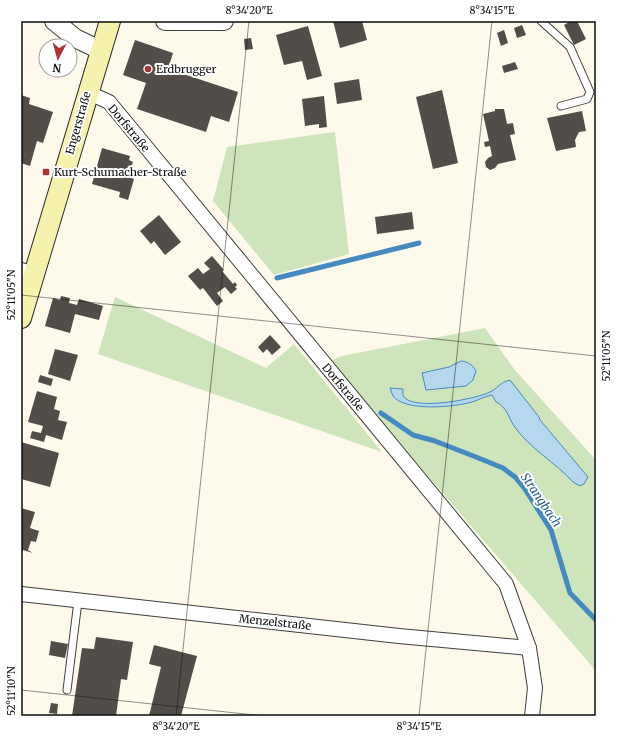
<svg xmlns="http://www.w3.org/2000/svg" width="617" height="737" viewBox="0 0 617 737" font-family="Merriweather,serif">
<style>
.green{fill:#cee4ba}
.water{fill:#b6d8ef;stroke:#4489bf}
.lines{fill:none;stroke-linecap:round;stroke-linejoin:round}
.stream{stroke:#4489bf;stroke-width:5}
.building{fill:#534d49}
.service-casing{stroke:#3f3f3f;stroke-width:9}
.minor-casing{stroke:#3f3f3f;stroke-width:16}
.tertiary-casing{stroke:#3f3f3f;stroke-width:20}
.secondary-casing{stroke:#2e2e2e;stroke-width:22}
.service{stroke:#fff;stroke-width:7}
.minor{stroke:#fff;stroke-width:14}
.tertiary{stroke:#fff;stroke-width:18}
.secondary{stroke:#f7f1ae;stroke-width:20}
.ticks{fill:none;stroke:#0c0c0c;stroke-width:1;stroke-opacity:0.45}
.poi-dot{fill:#ad3233;stroke:#fff;stroke-width:1.5}
.labels{text-anchor:middle;stroke-width:4;stroke-linejoin:round;paint-order:stroke}
.poi-label{font-size:11px;fill:#0c0c0c;stroke:#fff;text-anchor:start}
.street-label{font-size:11px;fill:#0c0c0c;stroke:#fff}
.water-label{font-size:12px;font-style:italic;fill:#225c90;stroke:#fff}
.neatline{fill:none;stroke:#0c0c0c;stroke-width:1.5}
.ticks-label{font-size:10px;text-anchor:middle;fill:#0c0c0c}
</style>
<rect width="100%" height="100%" fill="#fdfaec"/>
<g class="green">
<path d="M335 132 349 254 274 275 213 201 227 147Z"/>
<path d="M115 297 266 368 294 344 382 452 98 354Z"/>
<path d="M485 328 514 369 596 460V671L329 361 342 356Z"/>
</g>
<g class="water">
<path d="M461 361C468 362 472 364 476 371L473 380 466 386 426 390 422 373 449 367Z"/>
<path d="M510 380 539 417 540 420 588 477 584 484 580 486 573 482C555 462 530 449 514 426 509 418 506 406 496 402L492 395C485 396 479 400 472 402 455 407 405 412 393 396 392 394 391 390 390 388L403 389C403 392 402 395 404 397 415 411 478 399 492 391 500 386 499 383 510 380Z"/>
</g>
<g class="lines">
<g class="stream">
<path d="M277 278 419 243"/>
<path d="M381 413 413 435 435 441 481 459 503 468 515 477 525 489 551 530 570 593 596 620"/>
</g>
</g>
<g class="building">
<path d="M333 21H362L367 40 340 48Z"/>
<path d="M571 21H577L586 39 574 45 564 25Z"/>
<path d="M522 25 526 35 517 38 514 28Z"/>
<path d="M308 26 322 76 307 80 302 61 284 65 276 35Z"/>
<path d="M504 30 508 43 501 46 497 33Z"/>
<path d="M251 38 253 49 245 50 244 39Z"/>
<path d="M135 40 173 53 168 69 238 92 229 122 211 116 206 132 137 109 146 83 123 75Z"/>
<path d="M515 62 518 69 504 73 502 66Z"/>
<path d="M359 79 362 100 337 104 334 83Z"/>
<path d="M442 90 458 163 433 169 416 97Z"/>
<path d="M21 95 30 98 29 104 53 112 43 143 37 141 30 166 21 163Z"/>
<path d="M324 96 327 127 319 128V124L305 126 302 99Z"/>
<path d="M495 109H504L507 124 513 123 515 134 510 135 516 160 498 164 495 168 490 170 486 167 485 162 488 158 492 156 490 146 485 147 484 142 489 141 483 114 495 111Z"/>
<path d="M582 111 586 131 579 132 575 140 576 147 556 151 547 118Z"/>
<path d="M102 148 130 156 129 160 133 162 131 167 128 166 125 176 134 179 128 200 119 197 120 192 92 184Z"/>
<path d="M412 212 414 229 377 234 375 217Z"/>
<path d="M159 215 181 242 165 255 154 241 151 244 140 231Z"/>
<path d="M212 256 224 270 222 271 233 284 235 282 237 285 235 287 237 289 231 294 225 287 217 293 223 301 217 306 203 288 200 290 188 276 198 268 203 274 210 269 204 263Z"/>
<path d="M61 296 70 298 69 303 77 305 79 299 103 306 99 320 75 314 70 333 45 326 53 298 60 300Z"/>
<path d="M270 335 281 347 272 355 267 349 263 353 258 347Z"/>
<path d="M55 349 78 355 70 381 48 374Z"/>
<path d="M40 375 53 379 51 386 38 382Z"/>
<path d="M37 391 57 397 54 409 60 411 58 420 67 422 62 440 46 435 44 442 30 438 32 431 41 433 43 426 28 422Z"/>
<path d="M21 442 59 453 50 487 21 479Z"/>
<path d="M21 508 35 512 30 528 39 531 36 542 31 541 28 550 33 553 23 550 21 557Z"/>
<path d="M96 637 133 642 127 680 121 679 116 716H72L82 648 94 649Z"/>
<path d="M51 641 68 644 65 658 49 655Z"/>
<path d="M154 645 197 656 181 716H149L161 667 149 664Z"/>
<path d="M51 703 58 704 57 714 49 713Z"/>
</g>
<g class="lines">
<g class="service-casing">
<g id="service">
<path d="M541 21 570 47 590 92 587 99 561 106"/>
<path d="M67 690 78 601"/>
</g>
</g>
<g class="minor-casing">
<g id="minor">
<path d="M87 92 109 102 506 584 529 648 535 688 532 716"/>
<path d="M21 270 34 274"/>
<path d="M21 594 399 636 529 648"/>
</g>
</g>
<g class="tertiary-casing">
<g id="tertiary">
<path d="M54 21 75 38 100 50"/>
<path d="M165 21H224"/>
</g>
</g>
<g class="secondary-casing">
<path id="secondary" d="M21 318 110 21"/>
</g>
<use href="#service" class="service"/>
<use href="#minor" class="minor"/>
<use href="#tertiary" class="tertiary"/>
<use href="#secondary" class="secondary"/>
</g>
<path class="ticks" d="M21 295 596 356M21 690 264 716M176 716 249 21M419 716 492 21"/>
<g class="poi-dot">
<circle cx="148" cy="69" r="4"/>
<rect x="42" y="168" width="8" height="8" rx="2"/>
</g>
<g class="labels">
<g class="poi-label">
<text x="156" y="73">Erdbrugger</text>
<text x="54" y="176">Kurt-Schumacher-Straße</text>
</g>
<g class="street-label">
<text transform="translate(78 123) rotate(-74)" y="4">Engerstraße</text>
<text transform="translate(129 128) rotate(50)" y="4">Dorfstraße</text>
<text transform="translate(343 387) rotate(50)" y="4">Dorfstraße</text>
<text transform="translate(275 622) rotate(6)" y="4">Menzelstraße</text>
</g>
<g class="water-label">
<text transform="translate(541 500) rotate(56)" y="4">Strangbach</text>
</g>
</g>
<rect width="617" height="737" fill="none" stroke="#ffffff" stroke-width="44"/>
<g transform="translate(58 58) rotate(186)"><circle r="19" fill="#ffffff" stroke="#9e9e9e"/>
<path d="M0-3L7 15L0 10L-7 15Z" fill="#ad3233"/>
<text y="-6" font-size="11" font-weight="bold" text-anchor="middle" fill="#0c0c0c">N</text>
</g>
<rect x="22" y="22" width="573" height="693" class="neatline"/>
<g class="ticks-label">
<text x="249" y="14">8°34'20"E</text>
<text x="492" y="14">8°34'15"E</text>
<text transform="translate(11 295) rotate(-90)" y="4">52°11'05"N</text>
<text transform="translate(606 356) rotate(-90)" y="4">52°11'05"N</text>
<text transform="translate(11 691) rotate(-90)" y="4">52°11'10"N</text>
<text x="176" y="730">8°34'20"E</text>
<text x="419" y="730">8°34'15"E</text>
</g>
</svg>
